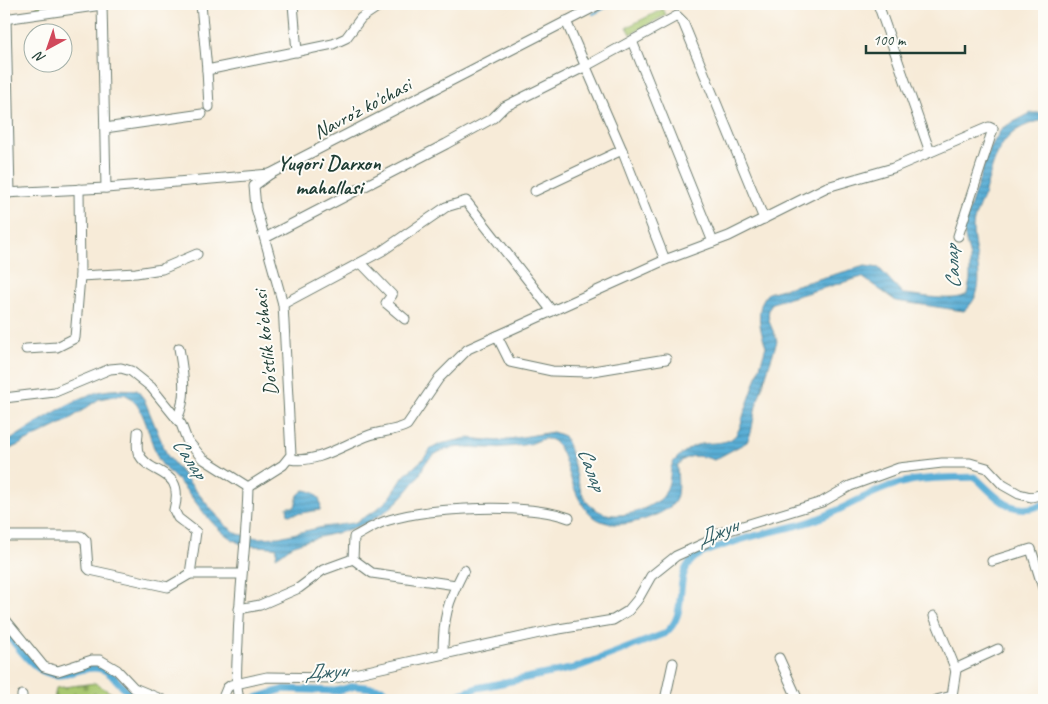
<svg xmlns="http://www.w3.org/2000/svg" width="1048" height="704" viewBox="0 0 1048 704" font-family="Caveat,sans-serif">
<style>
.green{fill:#a9c870;stroke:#648252}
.cemetery{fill:url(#cemetery-stones);stroke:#648252}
.water{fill:url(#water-rules);stroke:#3c7685}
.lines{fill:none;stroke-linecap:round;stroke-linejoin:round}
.stream{stroke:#5aaed6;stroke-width:2}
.canal{stroke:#5aaed6;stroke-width:7}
.minor-casing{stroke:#6b7a6d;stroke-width:11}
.minor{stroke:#fff;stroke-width:9}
.labels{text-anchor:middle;stroke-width:4;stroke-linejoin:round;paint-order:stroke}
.street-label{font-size:20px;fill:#1f3d34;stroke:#fdfcf7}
.neighbourhood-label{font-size:21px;font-weight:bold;fill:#1f3d34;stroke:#fdfcf7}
.water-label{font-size:21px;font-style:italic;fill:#315f65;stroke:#fdfcf7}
</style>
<defs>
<pattern id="cemetery-stones" width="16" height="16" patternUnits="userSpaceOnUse" patternTransform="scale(1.25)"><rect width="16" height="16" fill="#a9c870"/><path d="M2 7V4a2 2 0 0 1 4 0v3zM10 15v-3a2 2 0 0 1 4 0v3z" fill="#89a45d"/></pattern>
<pattern id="water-rules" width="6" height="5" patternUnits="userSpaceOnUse" patternTransform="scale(1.25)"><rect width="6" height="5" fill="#5aaed6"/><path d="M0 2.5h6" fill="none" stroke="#4a8fae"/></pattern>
</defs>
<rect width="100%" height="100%" fill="#fdfcf7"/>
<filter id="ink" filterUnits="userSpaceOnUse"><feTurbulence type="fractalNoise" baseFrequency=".02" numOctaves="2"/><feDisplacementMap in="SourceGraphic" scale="10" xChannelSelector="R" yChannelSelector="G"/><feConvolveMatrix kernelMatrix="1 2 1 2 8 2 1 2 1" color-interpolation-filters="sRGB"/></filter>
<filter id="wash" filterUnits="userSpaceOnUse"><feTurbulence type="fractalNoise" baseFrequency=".0096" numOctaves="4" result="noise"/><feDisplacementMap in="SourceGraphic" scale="20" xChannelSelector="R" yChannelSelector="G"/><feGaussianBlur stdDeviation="1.12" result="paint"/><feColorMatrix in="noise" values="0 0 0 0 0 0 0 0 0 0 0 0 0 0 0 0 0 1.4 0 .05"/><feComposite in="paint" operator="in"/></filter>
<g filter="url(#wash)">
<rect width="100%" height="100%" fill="#f7ebd8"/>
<g class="green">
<path d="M37 4H85L38 10Z"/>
<path d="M663 9 666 15 631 34 627 27Z"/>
</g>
<path class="cemetery" d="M95 683 123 700H54L56 688Z"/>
<g class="water">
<path d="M1031 113H1044V120C998 129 996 156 984 195 980 205 973 218 973 228 973 257 991 289 964 311L896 301 862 277 772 303C763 318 773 327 777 341L756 406 751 433 747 442 714 460C700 455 687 453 677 466 677 477 681 498 671 506 660 515 644 520 630 523 561 536 576 440 547 439 541 438 535 443 529 444 518 446 506 447 495 448 471 449 446 441 427 461 424 465 422 470 420 474 410 489 395 506 380 515 349 535 322 533 292 546 286 549 282 554 276 557L277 548C265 545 250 548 239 543 211 529 199 504 180 483 173 475 165 470 159 460 149 442 146 403 124 394L99 399 67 421 4 452V444C30 428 69 400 98 392 111 389 124 389 137 390L144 399 167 455 207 504 225 525 238 534 258 538 279 537 323 527 354 523 375 511 390 498 404 476 422 460 431 449 440 444 468 438 497 441 553 432 564 436C575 454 576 494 591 506 609 521 633 515 651 505 656 502 663 499 665 493 677 468 660 467 692 447 703 440 725 447 735 436 742 427 742 417 746 408 754 387 760 367 766 346 759 328 755 307 768 293L865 266 879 268 903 294C919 295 955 303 967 294L970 280V258L963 229 989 150 1002 128Z"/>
<path d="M304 490C315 491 323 499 320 510L288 515 287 507H295L298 495Z"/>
</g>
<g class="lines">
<path class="stream" d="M593 14 613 4"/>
<g class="canal">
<path d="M4 631C21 649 37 681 67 674 78 671 90 666 101 669 114 673 120 687 131 694 135 696 140 698 145 700"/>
<path d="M250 700 284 689 336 691 355 686 382 689 401 700"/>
<path d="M444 700 477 688 575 668 664 634C691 614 671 580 693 559 703 550 719 547 731 543 758 533 786 530 812 521 845 510 875 487 910 481 931 477 954 478 975 477 998 498 1011 518 1044 504"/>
</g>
</g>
</g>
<g filter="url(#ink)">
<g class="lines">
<g class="minor-casing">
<g id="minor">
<path d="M102 4 106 188"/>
<path d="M201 4 207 70 333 44 346 38 361 18 382 4"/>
<path d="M293 4 297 52"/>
<path d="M878 4 930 152"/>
<path d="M4 19 102 5"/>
<path d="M6 19 10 193"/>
<path d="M566 21 622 150 665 260"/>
<path d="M632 41 713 242"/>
<path d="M207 70 209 107"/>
<path d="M105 128 202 114"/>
<path d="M535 191 622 150"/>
<path d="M4 193 106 188 270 174 600 4"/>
<path d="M265 238 446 144 493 118 504 107 586 66 677 16 683 22 764 219"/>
<path d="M361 263 392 295 386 303 405 319"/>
<path d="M80 276 136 273 162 269 197 254"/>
<path d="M283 304 382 251 446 207 466 201 552 311"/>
<path d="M497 336 510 362 552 371 587 372 666 359"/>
<path d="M26 349 57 347 75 338 80 276 79 189"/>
<path d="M4 398 55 392 110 369 121 368 131 371 151 387 181 424 187 440 202 458 248 487"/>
<path d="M177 419C188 396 183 372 179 348"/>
<path d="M138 432C138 438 136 446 138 452 149 478 186 466 174 510L178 518 196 532 190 574"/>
<path d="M290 459C318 464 344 444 370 435 382 431 396 431 407 425L439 378 468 349 665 260 729 236 827 187 893 168 989 127 993 129 958 236"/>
<path d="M248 487 283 465 291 455 283 304 256 208 254 186 270 174"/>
<path d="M4 536H81L86 541 88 568 90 570 168 587 190 574H241"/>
<path d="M353 559 354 537C365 531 377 523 389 520 432 507 528 503 569 518"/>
<path d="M353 559 372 573 456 585"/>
<path d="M992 561 1031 549 1044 591"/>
<path d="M239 609 260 605 299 588 323 570 353 559"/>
<path d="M934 616 956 670 952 696 936 700"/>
<path d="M4 618 44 667 58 671 92 660H100L117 670 134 688 163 700"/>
<path d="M443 654C443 618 447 603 464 570"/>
<path d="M779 658 798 700"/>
<path d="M955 669 998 649"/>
<path d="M22 695V700"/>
<path d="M222 700 227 688 231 685 267 677 336 678 553 630 613 620 628 611 638 599 651 576 676 556 707 542 713 535 822 502 850 486 899 468 942 463H970L987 468 1003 485 1019 494 1031 497 1044 494"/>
<path d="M239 700C235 681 237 662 238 642 239 590 247 539 248 487"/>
<path d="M665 700 673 663"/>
</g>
</g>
<use href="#minor" class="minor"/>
</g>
</g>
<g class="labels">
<g class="street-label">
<text transform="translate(362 108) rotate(-28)" y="7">Navro'z ko'chasi</text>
<text transform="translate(265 343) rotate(-96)" y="7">Do'stlik ko'chasi</text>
</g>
<g class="neighbourhood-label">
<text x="329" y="170">Yuqori Darxon<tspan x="329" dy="24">mahallasi</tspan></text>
</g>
<g class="water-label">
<text transform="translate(952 267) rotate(-93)" y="7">Салар</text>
<text transform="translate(190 458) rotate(56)" y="7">Салар</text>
<text transform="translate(592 469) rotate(69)" y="7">Салар</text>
<text transform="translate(717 532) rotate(-22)" y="7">Джун</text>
<text transform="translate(326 671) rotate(-3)" y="7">Джун</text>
</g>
</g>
<rect width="1048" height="704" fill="none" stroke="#fdfcf7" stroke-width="20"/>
<g transform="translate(48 48) rotate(220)"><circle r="24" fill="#fdfcf7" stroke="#a4b0a9"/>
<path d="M0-4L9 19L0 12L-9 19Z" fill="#d1495b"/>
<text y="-8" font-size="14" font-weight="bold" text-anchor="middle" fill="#1f3d34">N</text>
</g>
<path d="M866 45v8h99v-8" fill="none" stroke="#1f3d34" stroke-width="2.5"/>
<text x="873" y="45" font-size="15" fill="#1f3d34" stroke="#fdfcf7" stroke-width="4" paint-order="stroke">100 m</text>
</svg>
